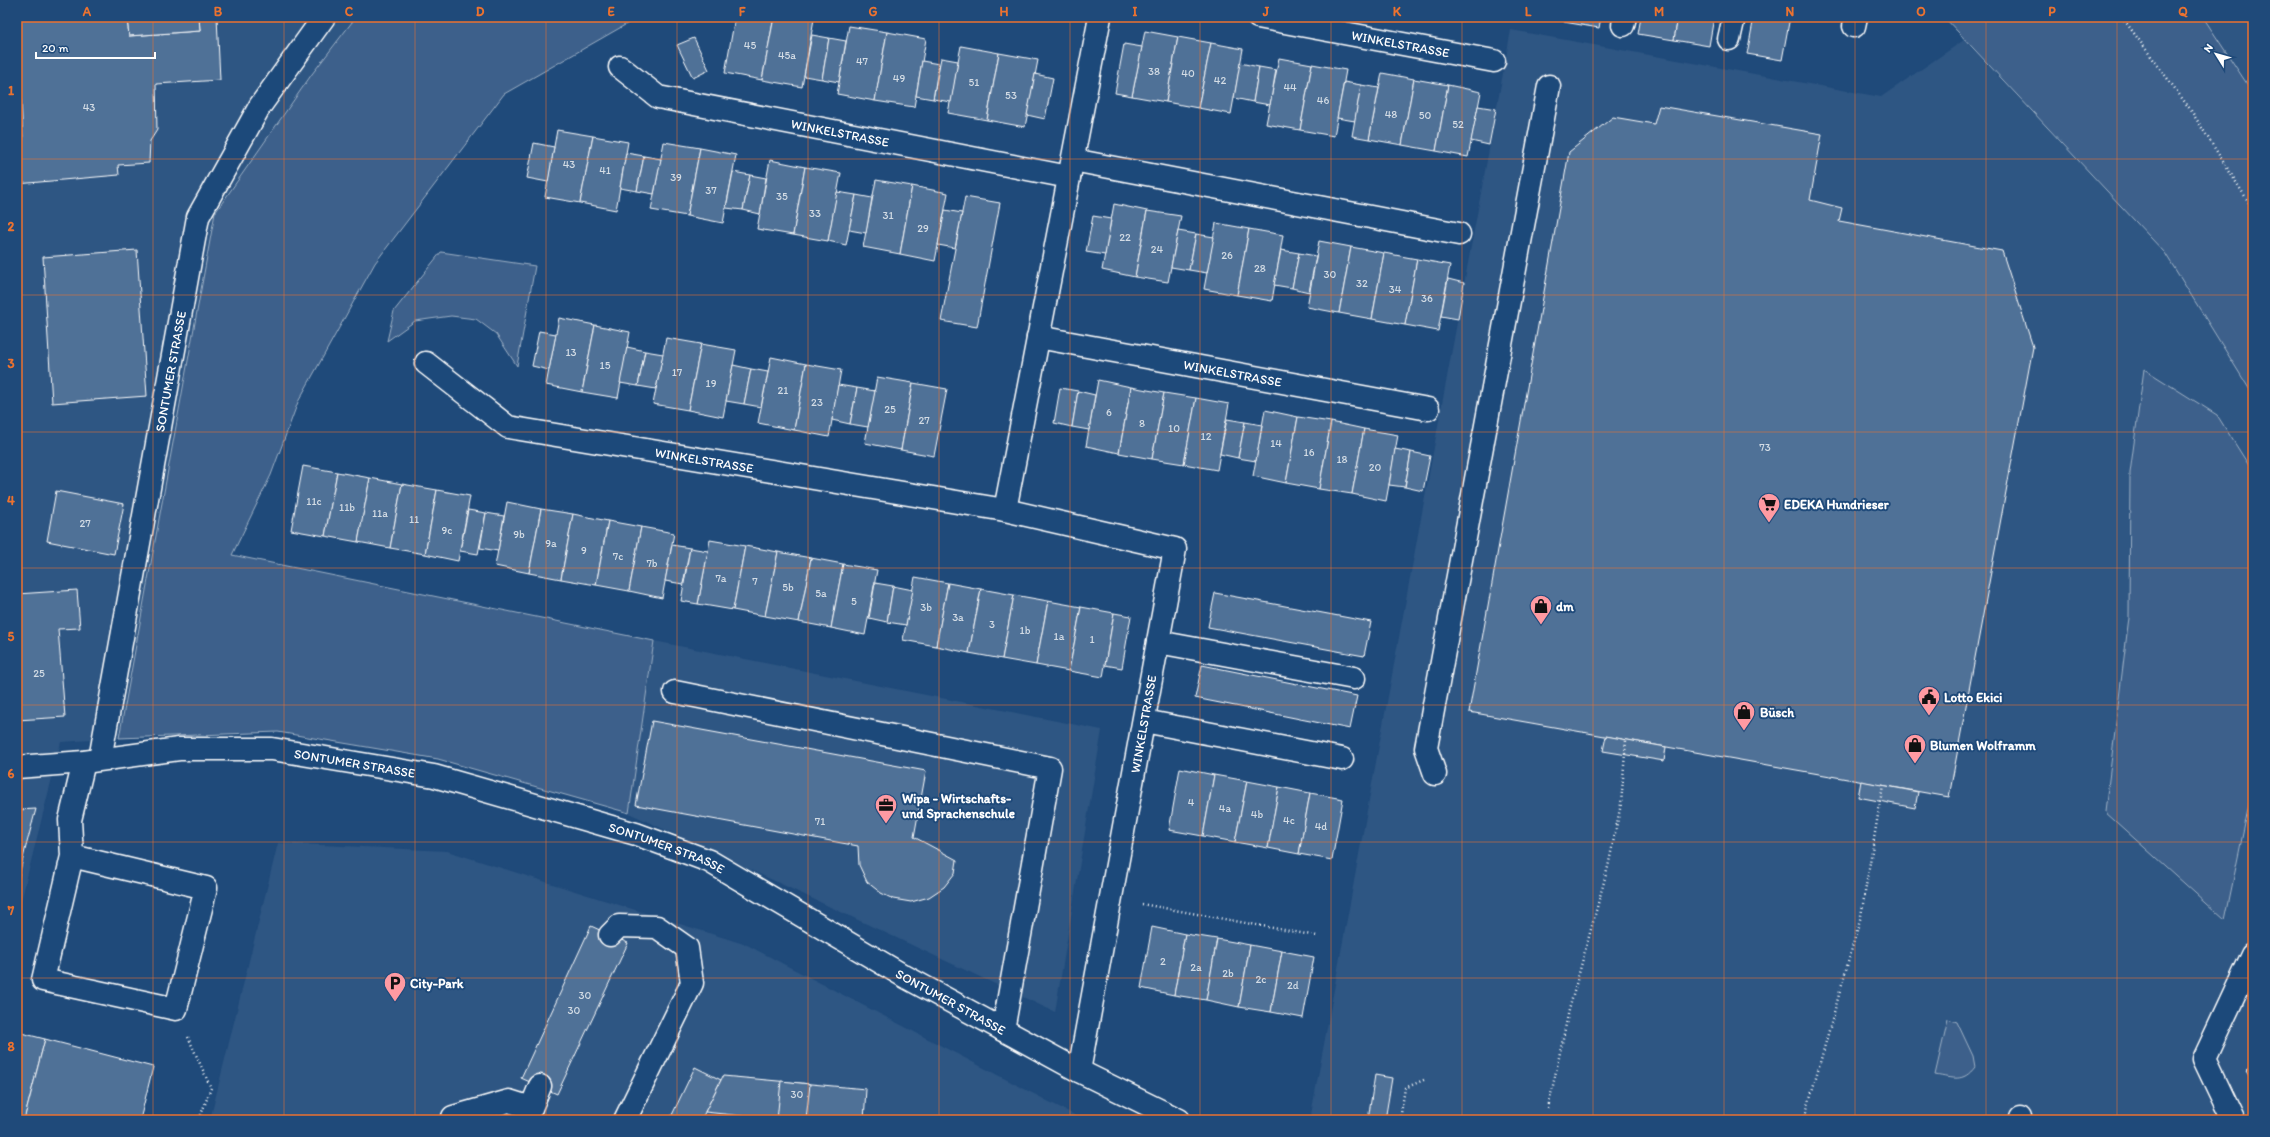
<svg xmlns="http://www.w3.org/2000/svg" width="2270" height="1137" viewBox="0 0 2270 1137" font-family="Itim,sans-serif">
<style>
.built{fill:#2e5683}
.green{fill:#3c618b;stroke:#9eb0c5}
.building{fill:#507197;stroke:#fff}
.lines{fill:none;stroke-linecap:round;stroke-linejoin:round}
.lane-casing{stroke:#fff;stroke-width:25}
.street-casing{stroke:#fff;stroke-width:25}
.path{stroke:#fff;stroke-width:2.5;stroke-dasharray:1 3;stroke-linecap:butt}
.lane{stroke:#1f4a7a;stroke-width:22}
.street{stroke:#1f4a7a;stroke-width:22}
.grid{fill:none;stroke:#eb7230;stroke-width:1;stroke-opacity:0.55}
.labels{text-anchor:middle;stroke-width:4;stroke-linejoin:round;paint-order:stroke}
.number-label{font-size:11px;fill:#d3dce5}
.street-label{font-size:13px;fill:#fff;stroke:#1f4a7a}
.poi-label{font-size:13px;font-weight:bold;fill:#fff;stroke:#1f4a7a;text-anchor:start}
.neatline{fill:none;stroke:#eb7230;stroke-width:1.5}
.grid-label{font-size:13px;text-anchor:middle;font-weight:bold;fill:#eb7230}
</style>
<rect width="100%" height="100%" fill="#1f4a7a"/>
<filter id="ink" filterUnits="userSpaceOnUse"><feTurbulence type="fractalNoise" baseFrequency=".025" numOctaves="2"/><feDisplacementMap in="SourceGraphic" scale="8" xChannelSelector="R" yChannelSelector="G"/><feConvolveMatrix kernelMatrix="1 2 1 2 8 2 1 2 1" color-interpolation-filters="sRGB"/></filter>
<g filter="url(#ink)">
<g class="built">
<path d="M17 17H356L312 74 215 213 119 738 61 742 17 917Z"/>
<path d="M2203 17H2253V93Z"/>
<path d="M1511 30 1881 97 1964 40 2165 253 2253 395V1120H1310Z"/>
<path d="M654 641 1102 730 1055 1012 629 813Z"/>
<path d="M278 843 447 851 747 945 1084 1120H210Z"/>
</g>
<g class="green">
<path d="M356 17H639L504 94 375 263 298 402 271 475 232 555 654 641 629 813 438 759 278 732 119 738 215 213 312 74Z"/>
<path d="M1944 17H2203L2253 93V395L2165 253Z"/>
<path d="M441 252 535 266 517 366 496 334 476 319 451 316 415 321 387 341 394 311Z"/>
<path d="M2144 369 2217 415 2253 472V785L2225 920 2105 812 2129 617 2130 473Z"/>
<path d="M1948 1019 1957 1022 1973 1056 1975 1067C1963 1083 1953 1078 1935 1075Z"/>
</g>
<g class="building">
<path d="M17 17H127L129 36 200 31 199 17H217L220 80 156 84 157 130 150 141 149 163 118 165 119 175 17 184V140H23Z"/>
<path d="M127 17H199L200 31 129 36Z"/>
<path d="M735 17H774L762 80 725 73Z"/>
<path d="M774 17H802L814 19 802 87 762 80Z"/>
<path d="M1565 17H1601L1599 28 1564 22Z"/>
<path d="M1641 17H1678L1674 40 1638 34Z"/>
<path d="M1678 17H1714L1709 46 1674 40Z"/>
<path d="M1754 17H1790L1782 60 1747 54Z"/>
<path d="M849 26 887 32 875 101 837 94Z"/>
<path d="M1145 31 1178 37 1166 102 1132 96Z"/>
<path d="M887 32 926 39 914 107 875 101Z"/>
<path d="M812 35 829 38 822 79 804 76Z"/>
<path d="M1178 37 1211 43 1198 108 1166 102Z"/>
<path d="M694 38 709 70 693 78 677 45Z"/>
<path d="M829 38 846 41 839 82 822 79Z"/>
<path d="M1211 43 1243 49 1231 114 1198 108Z"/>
<path d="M1124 44 1142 47 1132 96 1115 93Z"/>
<path d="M961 46 999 53 987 120 948 113Z"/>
<path d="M999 53 1038 60 1025 127 987 120Z"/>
<path d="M941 58 958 61 951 102 933 99Z"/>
<path d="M1279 58 1312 64 1300 130 1266 124Z"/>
<path d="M922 61 939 64 933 99 916 96Z"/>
<path d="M1240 63 1259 67 1253 102 1234 98Z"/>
<path d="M1312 64 1346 70 1334 136 1300 130Z"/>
<path d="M1259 67 1276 70 1270 105 1253 102Z"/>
<path d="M1382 73 1414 79 1402 145 1369 139Z"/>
<path d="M1035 74 1053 78 1045 119 1027 115Z"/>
<path d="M1414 79 1448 85 1436 151 1402 145Z"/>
<path d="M1344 82 1361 85 1355 121 1337 118Z"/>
<path d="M1361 85 1379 88 1369 139 1352 136Z"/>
<path d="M1448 85 1481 92 1468 157 1436 151Z"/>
<path d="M1478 106 1496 109 1489 145 1471 141Z"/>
<path d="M1659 106 1822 134 1810 200 1842 208 1839 221 2002 251 2033 347 1949 797 1469 712 1569 152 1613 117 1654 124Z"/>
<path d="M557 130 593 136 580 203 545 197Z"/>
<path d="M593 136 628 142 616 210 580 203Z"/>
<path d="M664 142 700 148 687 216 651 210Z"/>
<path d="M534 143 554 147 548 182 527 178Z"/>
<path d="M700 148 736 155 723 223 687 216Z"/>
<path d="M626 153 644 156 637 191 620 188Z"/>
<path d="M644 156 661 159 654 194 637 191Z"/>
<path d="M770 160 805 167 793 235 757 229Z"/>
<path d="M805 167 841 173 828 241 793 235Z"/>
<path d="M733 172 750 175 743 210 726 208Z"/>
<path d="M750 175 766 178 760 214 743 210Z"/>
<path d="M876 180 912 186 900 254 863 247Z"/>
<path d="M912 186 948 193 935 261 900 254Z"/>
<path d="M837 192 856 195 846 245 828 241Z"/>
<path d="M856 195 872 198 866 233 849 230Z"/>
<path d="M965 197 1000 203 977 327 941 321Z"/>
<path d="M1114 204 1147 211 1135 277 1102 270Z"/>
<path d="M945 210 962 213 955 248 938 245Z"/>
<path d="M1147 211 1181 216 1168 282 1135 277Z"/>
<path d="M1093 216 1111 219 1105 255 1086 252Z"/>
<path d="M1216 223 1249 229 1237 295 1204 289Z"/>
<path d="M1249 229 1283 235 1272 301 1237 295Z"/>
<path d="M1178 231 1196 234 1189 270 1171 267Z"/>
<path d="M1196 234 1214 237 1207 273 1189 270Z"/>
<path d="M1319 241 1351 247 1339 313 1307 307Z"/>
<path d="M1351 247 1384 253 1372 319 1339 313Z"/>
<path d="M137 250 147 396 52 403 43 257Z"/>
<path d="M1281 250 1299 253 1292 288 1274 285Z"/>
<path d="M1299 253 1316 256 1309 292 1292 288Z"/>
<path d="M1384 253 1417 259 1405 325 1372 319Z"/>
<path d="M1417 259 1450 265 1438 331 1405 325Z"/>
<path d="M1448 279 1464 283 1458 319 1441 316Z"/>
<path d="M559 318 595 325 582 392 546 385Z"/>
<path d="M595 325 630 332 618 398 582 392Z"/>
<path d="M539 331 556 334 549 370 532 366Z"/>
<path d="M666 338 701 344 688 410 653 404Z"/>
<path d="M701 344 736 350 723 417 688 410Z"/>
<path d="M627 347 645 351 638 386 620 383Z"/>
<path d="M645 351 663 354 656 389 638 386Z"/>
<path d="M771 357 806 364 794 430 758 423Z"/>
<path d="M806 364 841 370 829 437 794 430Z"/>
<path d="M733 365 751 369 744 404 726 401Z"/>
<path d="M751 369 768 372 761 407 744 404Z"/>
<path d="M877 377 913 383 901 450 865 443Z"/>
<path d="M1098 380 1131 387 1119 453 1086 446Z"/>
<path d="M913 383 947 389 934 456 901 450Z"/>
<path d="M838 385 857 388 850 424 832 420Z"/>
<path d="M1131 387 1164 393 1152 459 1119 453Z"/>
<path d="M857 388 875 391 868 427 850 424Z"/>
<path d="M1060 388 1078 391 1072 427 1054 423Z"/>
<path d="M1078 391 1095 395 1089 430 1072 427Z"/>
<path d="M1164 393 1196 398 1184 464 1152 459Z"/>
<path d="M1196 398 1229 404 1217 470 1184 464Z"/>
<path d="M1265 410 1298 417 1286 483 1253 476Z"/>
<path d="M1298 417 1331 422 1319 489 1286 483Z"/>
<path d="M1227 419 1245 422 1238 458 1220 454Z"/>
<path d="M1245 422 1262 425 1256 461 1238 458Z"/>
<path d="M1331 422 1364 429 1352 494 1319 489Z"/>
<path d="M1364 429 1398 435 1386 501 1352 494Z"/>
<path d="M1395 449 1411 452 1405 487 1389 485Z"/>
<path d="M1411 452 1430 456 1423 491 1405 487Z"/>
<path d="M303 466 337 472 325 536 291 530Z"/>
<path d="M337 472 370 478 358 542 325 536Z"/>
<path d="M370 478 402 484 390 548 358 542Z"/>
<path d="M402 484 437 490 425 554 390 548Z"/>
<path d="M437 490 470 496 458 561 425 554Z"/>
<path d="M56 491 124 504 114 554 47 541Z"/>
<path d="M507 502 541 509 529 573 495 566Z"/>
<path d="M541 509 573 514 561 579 529 573Z"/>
<path d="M468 510 486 513 478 554 460 551Z"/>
<path d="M486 513 504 516 498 551 480 548Z"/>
<path d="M573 514 608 521 596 585 561 579Z"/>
<path d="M608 521 641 527 629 591 596 585Z"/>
<path d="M641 527 674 533 662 598 629 591Z"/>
<path d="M710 540 745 546 733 610 698 604Z"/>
<path d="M672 545 690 548 683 584 665 581Z"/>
<path d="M745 546 778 552 765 616 733 610Z"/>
<path d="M690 548 708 551 698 604 681 601Z"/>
<path d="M778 552 811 558 799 622 765 616Z"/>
<path d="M811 558 843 564 831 628 799 622Z"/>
<path d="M843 564 877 570 865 635 831 628Z"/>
<path d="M915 577 948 583 936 646 903 640Z"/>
<path d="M875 583 893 586 887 622 869 618Z"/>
<path d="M948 583 981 589 969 653 936 646Z"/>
<path d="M893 586 913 590 906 625 887 622Z"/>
<path d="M981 589 1014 595 1002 659 969 653Z"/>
<path d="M77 590 80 628 58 629 65 717 17 720V594Z"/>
<path d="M1215 593 1371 622 1364 656 1208 627Z"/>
<path d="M1014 595 1048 601 1036 665 1002 659Z"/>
<path d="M1048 601 1081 607 1069 671 1036 665Z"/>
<path d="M1081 607 1114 613 1103 677 1069 671Z"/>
<path d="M1114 613 1131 616 1122 668 1105 665Z"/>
<path d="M1202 665 1357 696 1350 729 1195 698Z"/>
<path d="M652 721 926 771 914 837 957 860 955 873 944 887 929 897 911 902 893 899 881 893 867 882 859 865 858 846 636 805Z"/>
<path d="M1606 736 1666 747 1664 761 1603 751Z"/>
<path d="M1180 768 1214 775 1203 836 1169 830Z"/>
<path d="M1214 775 1247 781 1235 842 1203 836Z"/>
<path d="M1247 781 1279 787 1268 848 1235 842Z"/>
<path d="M1861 781 1918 792 1915 808 1858 797Z"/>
<path d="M1279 787 1310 793 1299 854 1268 848Z"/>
<path d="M1310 793 1343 799 1332 860 1299 854Z"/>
<path d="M36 809 25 850 17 884V810Z"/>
<path d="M591 926 628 943 557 1094 521 1078Z"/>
<path d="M1152 927 1185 934 1174 995 1141 988Z"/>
<path d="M1185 934 1217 939 1206 1000 1174 995Z"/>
<path d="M1217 939 1250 945 1239 1007 1206 1000Z"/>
<path d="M1250 945 1282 951 1271 1012 1239 1007Z"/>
<path d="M1282 951 1314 957 1303 1018 1271 1012Z"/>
<path d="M17 1032 45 1039 24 1120H17Z"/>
<path d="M45 1039 153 1067 140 1120H24Z"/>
<path d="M695 1067 721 1080 701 1120H682L672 1115Z"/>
<path d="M2253 1068V1083L2246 1072Z"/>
<path d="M1375 1075 1392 1078 1385 1120H1368Z"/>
<path d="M723 1076 866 1089 864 1120H779L705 1112Z"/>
<path d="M781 1081 810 1084 806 1120H777Z"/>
</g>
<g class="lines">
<g class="lane-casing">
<g id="lane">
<path d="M1623 25 1625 17"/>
<path d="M1729 39 1734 17"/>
<path d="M1158 642 1354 678"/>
<path d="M675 692 1050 768 1003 1030"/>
<path d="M1144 721 1342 759"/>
<path d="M1435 774 1426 748 1549 86"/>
<path d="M72 856 206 888 176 1009 43 980 72 856 70 820 84 762"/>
<path d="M610 935 619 926 657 927 687 948 692 983 625 1120"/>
<path d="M453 1117 509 1101 531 1108 540 1086"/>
<path d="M2020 1117V1120"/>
<path d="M2233 1120 2204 1059 2253 954"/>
</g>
</g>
<g class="street-casing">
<g id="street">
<path id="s1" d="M1258 17 1494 61"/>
<path d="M1854 26 1856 17"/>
<path id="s2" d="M620 67 658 97 1069 177"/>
<path d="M1073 160 1459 234"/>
<path id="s3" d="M1038 337 1428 409"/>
<path id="s4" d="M426 363 508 427 1005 510 1175 549 1079 1071"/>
<path d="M1005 510 1100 17"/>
<path id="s5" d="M100 759 198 217 260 106 324 17"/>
<path id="s6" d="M17 767 84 762 179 749H272L434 776 636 834 709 861 904 976 1079 1071 1179 1120"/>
</g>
</g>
<g class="path">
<path d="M2122 17 2190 109 2253 209"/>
<path d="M1142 904 1317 936"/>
<path d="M188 1037 211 1088 199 1120"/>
<path d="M1548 1109 1569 1010 1608 867 1621 804 1626 740"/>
<path d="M1400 1120 1405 1088 1426 1079"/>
<path d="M1804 1120 1861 916 1883 785"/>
</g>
<use href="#lane" class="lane"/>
<use href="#street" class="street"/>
</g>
</g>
<path class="grid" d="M153 17V1120M284 17V1120M415 17V1120M546 17V1120M677 17V1120M808 17V1120M939 17V1120M1070 17V1120M1200 17V1120M1331 17V1120M1462 17V1120M1593 17V1120M1724 17V1120M1855 17V1120M1986 17V1120M2117 17V1120M17 159H2253M17 295H2253M17 432H2253M17 568H2253M17 705H2253M17 842H2253M17 978H2253"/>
<defs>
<g id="supermarket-pin" transform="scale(1.15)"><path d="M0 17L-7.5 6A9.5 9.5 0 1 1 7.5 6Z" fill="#ff9aa2" stroke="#1f4a7a"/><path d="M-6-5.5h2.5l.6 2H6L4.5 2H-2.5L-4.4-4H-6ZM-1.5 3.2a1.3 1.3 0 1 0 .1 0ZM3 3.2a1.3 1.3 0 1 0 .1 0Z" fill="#111"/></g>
<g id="shop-pin" transform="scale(1.15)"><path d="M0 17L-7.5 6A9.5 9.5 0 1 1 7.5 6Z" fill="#ff9aa2" stroke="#1f4a7a"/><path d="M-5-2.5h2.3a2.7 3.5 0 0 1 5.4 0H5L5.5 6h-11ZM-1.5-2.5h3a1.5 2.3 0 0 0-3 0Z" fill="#111"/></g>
<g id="civic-pin" transform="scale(1.15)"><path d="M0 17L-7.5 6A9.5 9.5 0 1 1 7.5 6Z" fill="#ff9aa2" stroke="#1f4a7a"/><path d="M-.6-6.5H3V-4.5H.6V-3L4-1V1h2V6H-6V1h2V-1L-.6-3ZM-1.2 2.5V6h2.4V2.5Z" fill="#111"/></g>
<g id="office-pin" transform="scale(1.15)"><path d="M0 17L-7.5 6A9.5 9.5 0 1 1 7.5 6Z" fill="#ff9aa2" stroke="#1f4a7a"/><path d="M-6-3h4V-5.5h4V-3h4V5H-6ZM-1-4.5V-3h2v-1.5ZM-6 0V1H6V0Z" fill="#111"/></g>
<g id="parking-pin" transform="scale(1.15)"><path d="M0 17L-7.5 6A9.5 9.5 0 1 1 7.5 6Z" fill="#ff9aa2" stroke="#1f4a7a"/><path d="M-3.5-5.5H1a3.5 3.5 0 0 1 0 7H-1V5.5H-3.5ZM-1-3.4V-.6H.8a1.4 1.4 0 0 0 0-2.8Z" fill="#111"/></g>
</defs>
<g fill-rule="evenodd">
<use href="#supermarket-pin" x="1769" y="504"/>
<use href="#shop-pin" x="1541" y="606"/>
<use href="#civic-pin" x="1929" y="697"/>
<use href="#shop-pin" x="1744" y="712"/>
<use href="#shop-pin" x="1915" y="745"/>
<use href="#office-pin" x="886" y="805"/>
<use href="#parking-pin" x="395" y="983"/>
</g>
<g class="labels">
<g class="number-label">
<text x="750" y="49">45</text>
<text x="787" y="59">45a</text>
<text x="862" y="65">47</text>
<text x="1154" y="75">38</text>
<text x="1188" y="77">40</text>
<text x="899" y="82">49</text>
<text x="1220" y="84">42</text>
<text x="974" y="86">51</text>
<text x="1290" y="91">44</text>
<text x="1011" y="99">53</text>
<text x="1323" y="104">46</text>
<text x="89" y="111">43</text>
<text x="1391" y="118">48</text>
<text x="1425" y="119">50</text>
<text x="1458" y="128">52</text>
<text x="569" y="168">43</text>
<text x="605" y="174">41</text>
<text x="676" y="181">39</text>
<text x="711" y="194">37</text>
<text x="782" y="200">35</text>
<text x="815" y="217">33</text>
<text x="888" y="219">31</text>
<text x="923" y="232">29</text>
<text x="1125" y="241">22</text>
<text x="1157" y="253">24</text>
<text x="1227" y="259">26</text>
<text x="1260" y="272">28</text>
<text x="1330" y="278">30</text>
<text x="1362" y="287">32</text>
<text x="1395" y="293">34</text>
<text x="1427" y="302">36</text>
<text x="571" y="356">13</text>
<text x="605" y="369">15</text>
<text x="677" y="376">17</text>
<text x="711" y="387">19</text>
<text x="783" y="394">21</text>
<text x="817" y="406">23</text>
<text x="890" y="413">25</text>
<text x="1109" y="416">6</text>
<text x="924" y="424">27</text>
<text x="1142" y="427">8</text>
<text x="1174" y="432">10</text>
<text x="1206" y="440">12</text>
<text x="1276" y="447">14</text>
<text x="1765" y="451">73</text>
<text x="1309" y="456">16</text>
<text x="1342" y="463">18</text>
<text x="1375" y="471">20</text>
<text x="314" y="505">11c</text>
<text x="347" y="511">11b</text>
<text x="380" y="517">11a</text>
<text x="414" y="523">11</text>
<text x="85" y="527">27</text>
<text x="447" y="534">9c</text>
<text x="519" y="538">9b</text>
<text x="551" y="547">9a</text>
<text x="584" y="554">9</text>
<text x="618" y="560">7c</text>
<text x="652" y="567">7b</text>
<text x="721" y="582">7a</text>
<text x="755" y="585">7</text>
<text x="788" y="591">5b</text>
<text x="821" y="597">5a</text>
<text x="854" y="605">5</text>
<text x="926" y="611">3b</text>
<text x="958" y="621">3a</text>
<text x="992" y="628">3</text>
<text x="1025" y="634">1b</text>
<text x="1059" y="640">1a</text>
<text x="1092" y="643">1</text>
<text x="39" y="677">25</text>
<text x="1191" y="806">4</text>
<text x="1225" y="812">4a</text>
<text x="1257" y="818">4b</text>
<text x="1289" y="824">4c</text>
<text x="820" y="825">71</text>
<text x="1321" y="830">4d</text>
<text x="1163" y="965">2</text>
<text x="1196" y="971">2a</text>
<text x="1228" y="977">2b</text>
<text x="1261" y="983">2c</text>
<text x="1293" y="989">2d</text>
<text x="585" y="999">30</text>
<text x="574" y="1014">30</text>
<text x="797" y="1098">30</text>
</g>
<g class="street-label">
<text dy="5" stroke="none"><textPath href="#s1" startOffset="145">WINKELSTRASSE</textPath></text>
<text dy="5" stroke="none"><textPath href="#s2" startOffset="234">WINKELSTRASSE</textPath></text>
<text dy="5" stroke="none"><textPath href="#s5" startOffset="394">SONTUMER STRASSE</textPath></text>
<text dy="5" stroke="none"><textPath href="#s3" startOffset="198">WINKELSTRASSE</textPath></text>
<text dy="5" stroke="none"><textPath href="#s4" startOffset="303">WINKELSTRASSE</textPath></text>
<text transform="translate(1143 724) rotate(-80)" y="5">WINKELSTRASSE</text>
<text dy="5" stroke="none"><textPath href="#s6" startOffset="340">SONTUMER STRASSE</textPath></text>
<text dy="5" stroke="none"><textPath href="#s6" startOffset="664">SONTUMER STRASSE</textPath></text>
<text dy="5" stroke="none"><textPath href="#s6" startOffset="988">SONTUMER STRASSE</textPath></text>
</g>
<g class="poi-label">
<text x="1784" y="509">EDEKA Hundrieser</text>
<text x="1556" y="611">dm</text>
<text x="1944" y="702">Lotto Ekici</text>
<text x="1760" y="717">Büsch</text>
<text x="1930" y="750">Blumen Wolframm</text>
<text x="902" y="803">Wipa - Wirtschafts-<tspan x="902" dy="15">und Sprachenschule</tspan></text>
<text x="410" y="988">City-Park</text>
</g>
</g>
<rect width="2270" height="1137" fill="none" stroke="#1f4a7a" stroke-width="44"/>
<g transform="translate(2216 54) rotate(307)" stroke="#1f4a7a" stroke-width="3" paint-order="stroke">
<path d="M0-3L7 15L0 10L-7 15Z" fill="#ffffff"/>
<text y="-6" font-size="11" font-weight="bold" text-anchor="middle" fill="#ffffff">N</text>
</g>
<path d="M36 52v6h119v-6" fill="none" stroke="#ffffff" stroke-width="2"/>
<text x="42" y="52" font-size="12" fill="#ffffff" stroke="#1f4a7a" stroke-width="3" paint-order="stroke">20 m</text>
<rect x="22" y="22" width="2226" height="1093" class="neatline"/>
<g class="grid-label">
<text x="87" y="16">A</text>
<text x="218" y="16">B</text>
<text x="349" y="16">C</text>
<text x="480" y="16">D</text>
<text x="611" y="16">E</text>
<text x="742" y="16">F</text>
<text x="873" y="16">G</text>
<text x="1004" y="16">H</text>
<text x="1135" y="16">I</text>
<text x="1266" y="16">J</text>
<text x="1397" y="16">K</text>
<text x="1528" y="16">L</text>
<text x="1659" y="16">M</text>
<text x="1790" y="16">N</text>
<text x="1921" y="16">O</text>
<text x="2052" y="16">P</text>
<text x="2183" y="16">Q</text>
<text x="11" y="95">1</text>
<text x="11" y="231">2</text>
<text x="11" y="368">3</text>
<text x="11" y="505">4</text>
<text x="11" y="641">5</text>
<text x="11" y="778">6</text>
<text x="11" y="915">7</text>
<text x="11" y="1051">8</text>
</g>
</svg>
